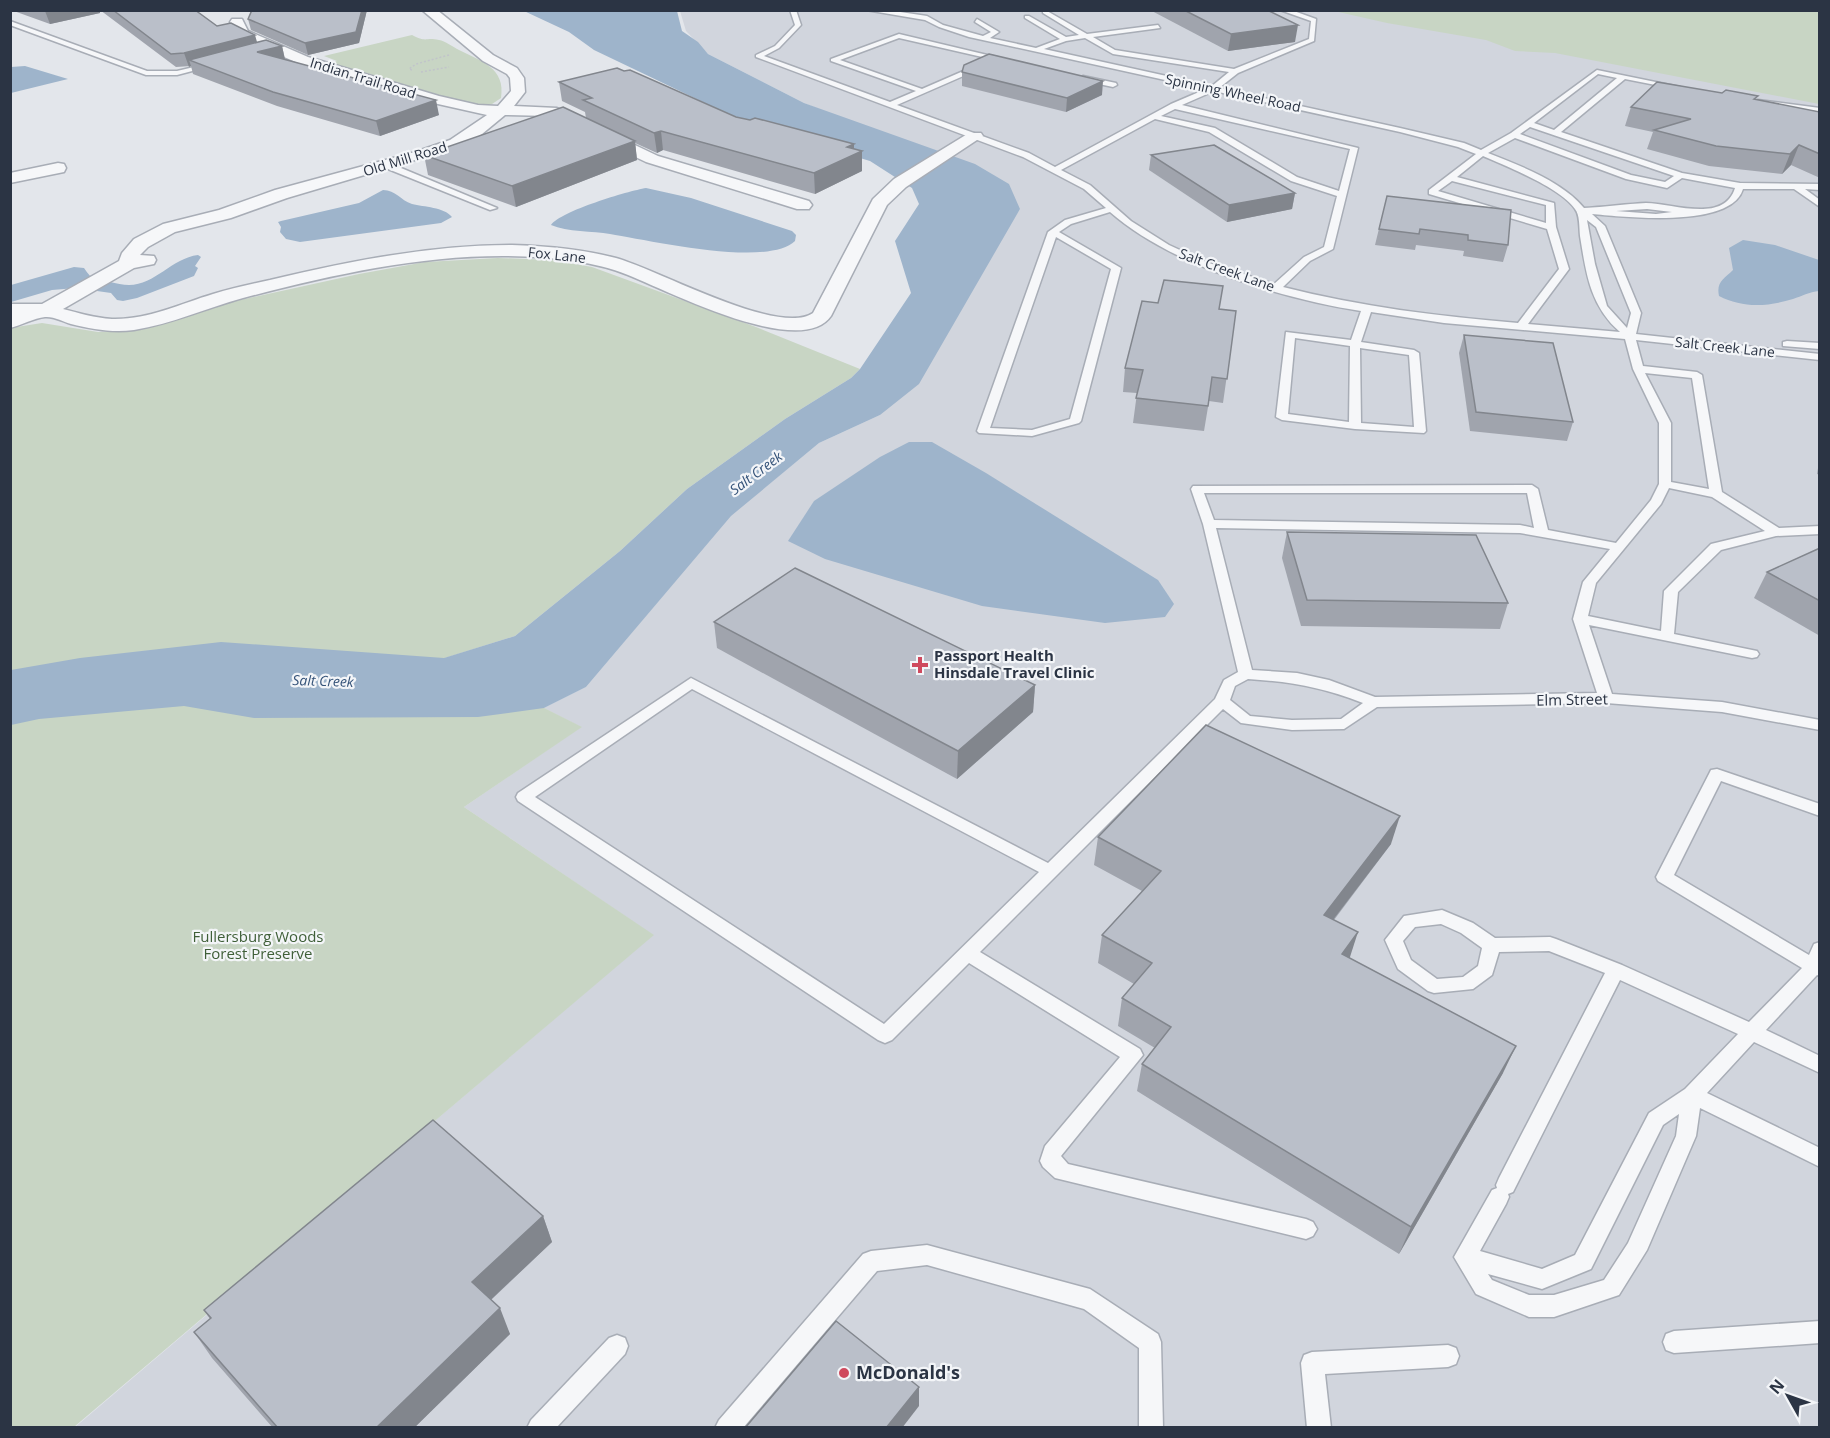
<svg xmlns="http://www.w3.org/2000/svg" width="1830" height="1438" viewBox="0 0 1830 1438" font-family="'Open Sans',sans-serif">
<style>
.built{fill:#d1d5dd}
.green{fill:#c8d5c4}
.water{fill:#9eb4cb}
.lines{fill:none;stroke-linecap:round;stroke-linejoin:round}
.service-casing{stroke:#a8adb6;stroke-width:3}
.minor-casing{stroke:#a8adb6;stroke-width:3}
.path{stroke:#c1c4ca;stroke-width:1.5;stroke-dasharray:2 2;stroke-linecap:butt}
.service{fill:#f6f7f9;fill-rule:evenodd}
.minor{fill:#f6f7f9;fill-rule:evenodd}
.wall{fill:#a0a4ad}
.shaded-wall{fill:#82868d}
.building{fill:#babfc9;stroke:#82868d;stroke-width:1.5}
.poi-dot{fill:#cf495d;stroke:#f3f5f8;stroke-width:2}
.labels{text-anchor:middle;stroke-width:4.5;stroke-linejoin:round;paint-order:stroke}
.far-street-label{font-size:14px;fill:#2b3444;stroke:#f3f5f8}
.far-water-label{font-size:14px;font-style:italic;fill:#345278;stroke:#f3f5f8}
.poi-label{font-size:15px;font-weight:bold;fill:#2b3444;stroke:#f3f5f8;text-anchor:start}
.street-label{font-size:15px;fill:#2b3444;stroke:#f3f5f8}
.park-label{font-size:15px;fill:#3f5f38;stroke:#f3f5f8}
.near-poi-label{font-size:18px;font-weight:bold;fill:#2b3444;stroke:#f3f5f8;text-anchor:start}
</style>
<rect width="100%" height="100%" fill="#e3e6eb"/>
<path class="built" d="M680 11H1339L1819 102V1427L74 1428 653 935 464 807 581 727 544 708 586 687 730 516 819 443 880 415 1020 209 857 124 804 103 708 54 686 31Z"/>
<g class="green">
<path d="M1334 11H1819V104L1555 53 1515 51 1486 40 1387 23Z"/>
<path d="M412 35C427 43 425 37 439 40 445 41 453 47 459 50 481 61 506 68 501 98L492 104 476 106 326 65 337 61 324 56Z"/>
<path d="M498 258 552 260 592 267 756 327 860 369 851 378 785 419 687 489 620 551 515 636 445 658 582 727 464 807 654 935 74 1427H11L10 328 42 323 98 332 121 331 226 303 359 274 425 262Z"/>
</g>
<g class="water">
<path d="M524 11H677L682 31 698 42 708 54 804 103 975 164 1009 184 1020 209 919 384 880 415 819 443 731 516 586 687 544 708 478 717 254 718 184 706 39 719 11 725V670L80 658 221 642 444 658 515 636 620 551 687 489 785 419 851 378 860 369 911 293 895 241 919 204 912 188 870 161 753 126 594 50 569 32Z"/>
<path d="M25 66 68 79 11 93V67Z"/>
<path d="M646 188 691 198 792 231 796 235 795 241C767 268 648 240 610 234 593 231 567 232 551 225 561 211 628 191 646 188Z"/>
<path d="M383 190C396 190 400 200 412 204 424 207 444 207 452 217L441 223 300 242 286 239 280 232 281 227 278 222 281 221 359 203Z"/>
<path d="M1743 240 1775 245 1819 260V291C1809 292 1802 296 1793 299 1767 307 1742 308 1719 296 1716 282 1724 279 1733 270L1729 248Z"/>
<path d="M198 255 201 257 195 266 198 268 194 276 137 298 123 301 117 300 111 293 76 288 52 290 11 302V285L74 267 84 268C93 281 93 279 110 282 116 283 123 285 129 285 155 285 172 258 198 255Z"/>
<path d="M909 442H932L986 473 1158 580 1174 604 1165 617 1105 623 982 606 825 559 788 541 814 501 880 457Z"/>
</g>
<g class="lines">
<g class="service-casing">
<g id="service">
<path d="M790 10H796L801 25 779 48 764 56 890 102 916 91 831 61V59L899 34 1000 58V60L897 105 1029 153 1055 167 1171 104 1206 89 969 37 939 27 925 20 866 10H887L927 16 943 25 983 36 991 32 975 22 977 19 999 32 990 38 1036 48 1060 39 1025 18V16H1029L1066 37 1079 35 1043 13V10L1047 11 1087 34 1158 25 1160 28 1093 37 1115 50 1234 69 1309 39 1311 21 1280 10H1291L1316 19 1314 41 1238 73 1219 88 1400 128 1464 143 1481 150 1511 133 1597 70 1680 87 1676 89 1625 79 1561 132 1682 173 1740 183 1820 184V190L1805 189 1820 200V207L1794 189H1743C1731 229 1625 217 1592 214L1605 226 1641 313 1636 334 1820 354V360L1636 340 1643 366 1697 372 1702 375 1722 492 1779 528 1820 526V534L1776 536 1721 550 1678 592 1674 634 1757 651 1759 654 1757 657 1752 658 1589 625 1612 694 1722 702 1820 720V730L1722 712 1606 703 1377 707 1344 729 1292 730 1241 723 1223 709 980 952 1140 1049 1143 1055 1061 1156 1068 1164 1306 1219 1313 1222 1317 1229 1313 1236 1306 1239 1055 1178 1043 1167 1040 1161 1045 1146 1120 1057 969 963 892 1040 885 1043 878 1040 518 801 516 797 518 793 691 678 1048 863 1215 699 1224 680 1238 672 1203 524 1191 489 1193 486 1532 485 1538 489 1548 530 1616 543 1651 500 1659 484V423L1633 369 1625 339 1444 323 1371 312 1361 342 1414 350 1419 353 1426 431 1424 433 1355 429 1282 420 1276 417 1286 332 1351 340 1361 311C1283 299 1170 265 1110 212L1071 224 1059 232 1121 268 1081 421 1079 423 1032 436 979 433 977 431 1048 232 1065 220 1106 208 1084 189 1023 157 756 57V55L775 46 795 25ZM899 38 991 59 922 89 840 60ZM1085 38 1113 54 1229 72 1212 86 1044 49 1066 41ZM1598 74 1617 78 1554 130 1534 123ZM1214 91 1400 132 1458 147 1476 154 1429 190V194L1547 229 1559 269 1518 323C1438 316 1361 307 1283 287L1310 261 1333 249 1358 148 1182 105ZM1175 109 1350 149 1339 191 1297 177 1215 128 1161 116ZM1155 119 1209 132 1291 181 1337 196 1324 247 1304 257 1274 284 1206 262 1169 245 1131 221 1090 185 1061 170ZM1530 127 1674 176 1665 182 1631 175 1520 134ZM1515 138 1626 179 1667 188 1682 178 1735 188C1724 224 1672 203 1646 203 1625 204 1605 207 1584 208 1563 182 1519 165 1488 153ZM1483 156C1506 166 1561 188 1575 209 1580 215 1579 227 1580 236 1586 273 1590 306 1620 332L1528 324 1569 269 1556 227 1554 203 1457 177ZM1452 181 1546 205V223L1438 191ZM1647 209 1672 212 1656 214 1616 211ZM1587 220 1596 227 1631 313 1627 328 1607 306 1595 264ZM1056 237 1111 269 1070 419 1032 430 990 428ZM1295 338 1350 346 1349 422 1288 414ZM1360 348 1409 355 1414 427 1361 423ZM1645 373 1692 378 1709 489 1671 482V423ZM1669 488 1712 497 1765 531 1711 544 1664 591 1661 631 1588 616 1596 583 1661 504ZM1204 493H1527L1534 528 1520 525 1214 520ZM1216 528 1520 533 1610 549 1583 582 1573 619 1597 693 1375 697 1329 680 1297 673 1252 670ZM1248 679C1293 682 1321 687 1363 703L1341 719 1292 720 1250 716 1230 700 1235 686ZM692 689 1039 872 884 1024 535 797Z"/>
<path d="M10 21 147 71H177L211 63 215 65 177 75H146L10 25Z"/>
<path d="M1083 76 1116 83 1117 85 1113 87 1080 80Z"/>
<path d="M1758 100 1820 108V112L1755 104 1754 102Z"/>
<path d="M383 163H389L497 208 490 210 383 167Z"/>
<path d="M1787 341 1820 343V349L1783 346V342Z"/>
<path d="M1717 769 1820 804V816L1721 781 1674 875 1809 955 1814 944 1820 942V976L1817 975 1766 1030 1820 1056V1073L1754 1042 1707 1093 1820 1148V1167L1700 1108 1696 1136 1647 1250 1619 1295 1554 1317H1529L1476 1294 1454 1257 1492 1190 1497 1188 1496 1185 1499 1178 1605 973 1549 951 1499 952 1492 975 1473 989 1434 993 1428 991 1398 969 1385 940 1404 916 1442 910 1473 923 1495 938 1550 937 1556 939 1622 965 1749 1022 1802 968 1658 881 1656 877 1709 774 1711 770ZM1441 924 1461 933 1482 948 1478 966 1463 977 1437 979 1411 960 1403 941 1415 927ZM1620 980 1738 1034 1685 1089 1649 1113 1575 1255 1542 1269 1480 1251 1506 1204 1509 1197 1508 1194 1513 1192ZM1679 1114 1676 1136 1628 1243 1604 1280 1554 1295H1529L1492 1280 1488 1274 1542 1289 1591 1269 1663 1125Z"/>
<path d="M927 1245 1090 1289 1158 1334 1161 1342 1163 1428H1139V1348L1084 1309 927 1265 877 1271 743 1428H715L719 1420 863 1254 871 1251Z"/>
<path d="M1820 1321V1343L1674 1353 1666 1350 1663 1342 1666 1334 1674 1331Z"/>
<path d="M617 1335 625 1338 628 1346 625 1354 556 1428H527L531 1420 609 1338Z"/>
<path d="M1448 1345 1456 1348 1459 1356 1456 1364 1448 1367 1325 1374 1331 1428H1307L1301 1363 1304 1355 1312 1352Z"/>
</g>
</g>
<g class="minor-casing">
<g id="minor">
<path d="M422 10H437L493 55 517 68 524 78 525 92 514 106 557 108 658 156 809 201 812 205 809 209H797L646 162 549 116 505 115 482 134 462 146 287 198 231 218 175 232 148 247 140 255 154 256 156 260 154 264 134 268 63 309C79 313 95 318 112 319 147 320 180 304 213 294 232 288 251 284 270 280 350 261 430 245 512 245 547 246 582 249 616 258 657 269 778 337 813 313L873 199 894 179 969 133H981L983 136 906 187 887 205 831 316C801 360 666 290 628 275 611 268 593 264 575 261 464 245 350 270 243 298 206 308 172 324 134 330 112 333 92 329 71 324 64 322 53 316 45 317 34 318 22 325 10 328V304H42L119 261 122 253 134 239 163 224 219 210 275 190 415 152 450 140 487 115 429 102 298 63 238 37 230 22 232 19H242L248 31 308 57 439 96 478 105 498 106 511 91 510 78 507 74 483 61Z"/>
<path d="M58 163 64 164 66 168 64 172 10 183V173Z"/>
</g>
</g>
<g class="path">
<path d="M412 70 409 69 416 64 449 55"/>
<path d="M421 72 449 67"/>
</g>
<use href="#service" class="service"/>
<use href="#minor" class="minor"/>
</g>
<g class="wall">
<path d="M11 10H100V13L50 24Z"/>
<path d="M100 10H195L217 26 257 42 282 46 285 59 439 115 380 136 277 106 193 74 191 66 176 67Z"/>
<path d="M252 10H367L359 43 308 55 251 30 248 19Z"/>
<path d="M1150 10H1267L1295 42 1228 51Z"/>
<path d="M962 72 1102 95 1066 112 962 86Z"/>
<path d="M559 82 736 117 854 144V149L862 151V171L815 194 663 150 657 153 635 143 637 160 516 207 428 175 424 155 586 118 585 112 562 101Z"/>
<path d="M1756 100 1820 112V178L1791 165 1782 174 1709 166 1647 149 1653 132 1625 126 1631 107Z"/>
<path d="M1151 155 1295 193 1292 209 1227 222 1149 170Z"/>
<path d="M1387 196 1508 245 1503 262 1463 256 1464 251 1416 245 1415 250 1375 245Z"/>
<path d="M1220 309 1236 311 1223 403 1209 401 1204 431 1133 423 1137 393 1123 392 1125 368Z"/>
<path d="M1464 335 1573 422 1567 441 1470 431 1459 353Z"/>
<path d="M1820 457V475L1817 474Z"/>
<path d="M1287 532 1508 603 1500 629 1301 626 1282 558Z"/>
<path d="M1820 548V636L1754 598 1767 572Z"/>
<path d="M714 622 1035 685 1033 712 957 779 717 648Z"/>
<path d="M1098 837 1391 844 1334 920 1350 958 1503 1073 1399 1254 1137 1091 1142 1064 1155 1048 1118 1026 1122 998 1134 984 1098 963 1102 935 1142 891 1094 865Z"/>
<path d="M543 1216 552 1242 491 1300 510 1334 414 1428H273L212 1358 194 1332 210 1319 204 1310Z"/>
</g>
<g class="shaded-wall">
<path d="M48 10H100V13L50 24 45 11Z"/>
<path d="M362 10H367L359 43 308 55 305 43Z"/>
<path d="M1298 25 1295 42 1228 51 1231 34Z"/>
<path d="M255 35 259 49 189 60 191 66 189 67 184 53Z"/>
<path d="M282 46 285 60 257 52Z"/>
<path d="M1103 81 1102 95 1066 112 1067 98Z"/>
<path d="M436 100 439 115 380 136 376 121Z"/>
<path d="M661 131 663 150 657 153 654 133Z"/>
<path d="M635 141 637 160 516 207 512 186Z"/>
<path d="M854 144V154L862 151V171L815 194 814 173 847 147Z"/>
<path d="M1799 145 1791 165 1782 174 1790 154Z"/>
<path d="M1295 193 1292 209 1227 222 1229 205Z"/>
<path d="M1035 685 1033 712 957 779 958 751Z"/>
<path d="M1400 816 1391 844 1316 942 1324 915Z"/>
<path d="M1358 932 1349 960 1342 954Z"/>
<path d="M1516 1046 1503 1073 1399 1254 1411 1227Z"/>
<path d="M543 1216 552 1242 482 1308 472 1282Z"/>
<path d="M500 1308 510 1334 414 1428H376Z"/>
<path d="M919 1387V1406L902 1428H886Z"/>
</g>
<g class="building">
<path d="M113 10H195L217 26 231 23 255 35 184 53 171 54Z"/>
<path d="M252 10H362L356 32 305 43 248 19Z"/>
<path d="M1184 10H1267L1298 25 1231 34Z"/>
<path d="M266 40 282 46 257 52 436 100 376 121 273 92 189 60Z"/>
<path d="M989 54 1103 81 1067 98 962 72 964 65Z"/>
<path d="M617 68 624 71 630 70 736 117 750 120 755 118 854 144 847 147 862 151 814 173 661 131 654 133 583 100 592 98 559 82Z"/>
<path d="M1657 82 1722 93 1726 90 1758 96 1754 99 1820 112V154L1799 145 1790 154 1716 146 1654 130 1691 119 1631 107Z"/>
<path d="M563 107 635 141 512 186 424 155Z"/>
<path d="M1214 145 1295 193 1229 205 1151 155Z"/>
<path d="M1387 196 1511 210 1508 245 1468 240V235L1420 229 1419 234 1379 229Z"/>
<path d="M1164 280 1223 286 1219 309 1236 311 1227 379 1212 377 1208 406 1136 398 1143 370 1125 368 1142 301 1158 303Z"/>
<path d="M1464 335 1553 343 1573 422 1476 412Z"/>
<path d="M1287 532 1476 535 1508 603 1307 600Z"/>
<path d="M1820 548V601L1767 572Z"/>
<path d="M795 568 1035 685 958 751 714 622Z"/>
<path d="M1206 725 1400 816 1324 915 1358 932 1342 954 1516 1046 1411 1227 1142 1064 1171 1027 1122 998 1152 963 1102 935 1161 871 1098 837Z"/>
<path d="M433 1120 543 1216 472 1282 500 1308 376 1428H278L194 1332 211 1318 204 1310Z"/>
<path d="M836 1321 919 1387 886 1428H745Z"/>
</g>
<g class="poi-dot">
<path d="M917 656h6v6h6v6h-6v6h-6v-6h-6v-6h6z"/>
<circle cx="844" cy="1373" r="6"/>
</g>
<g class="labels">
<g class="far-street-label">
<text transform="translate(363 78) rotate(17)" y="5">Indian Trail Road</text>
<text transform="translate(1233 93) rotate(12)" y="5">Spinning Wheel Road</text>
<text transform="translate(405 159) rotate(-17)" y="5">Old Mill Road</text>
<text transform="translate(557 255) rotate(6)" y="5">Fox Lane</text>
<text transform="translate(1227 270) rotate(20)" y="5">Salt Creek Lane</text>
<text transform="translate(1725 347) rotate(6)" y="5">Salt Creek Lane</text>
</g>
<g class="far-water-label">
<text transform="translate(756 473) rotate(-37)" y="5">Salt Creek</text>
<text transform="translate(323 681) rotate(2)" y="5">Salt Creek</text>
</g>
<g class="poi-label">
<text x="934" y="661">Passport Health<tspan x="934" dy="17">Hinsdale Travel Clinic</tspan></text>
</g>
<g class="street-label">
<text transform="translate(1572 700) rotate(-1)" y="5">Elm Street</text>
</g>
<g class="park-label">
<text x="258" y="942">Fullersburg Woods<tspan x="258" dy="17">Forest Preserve</tspan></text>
</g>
<g class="near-poi-label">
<text x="856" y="1379">McDonald's</text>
</g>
</g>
<rect width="1830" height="1438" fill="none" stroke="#2b3444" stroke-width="24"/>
<g transform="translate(1788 1396) rotate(310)" stroke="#f3f5f8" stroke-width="4.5" paint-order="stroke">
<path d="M0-4.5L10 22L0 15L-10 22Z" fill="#2b3444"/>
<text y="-9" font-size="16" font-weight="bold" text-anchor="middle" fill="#2b3444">N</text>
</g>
</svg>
